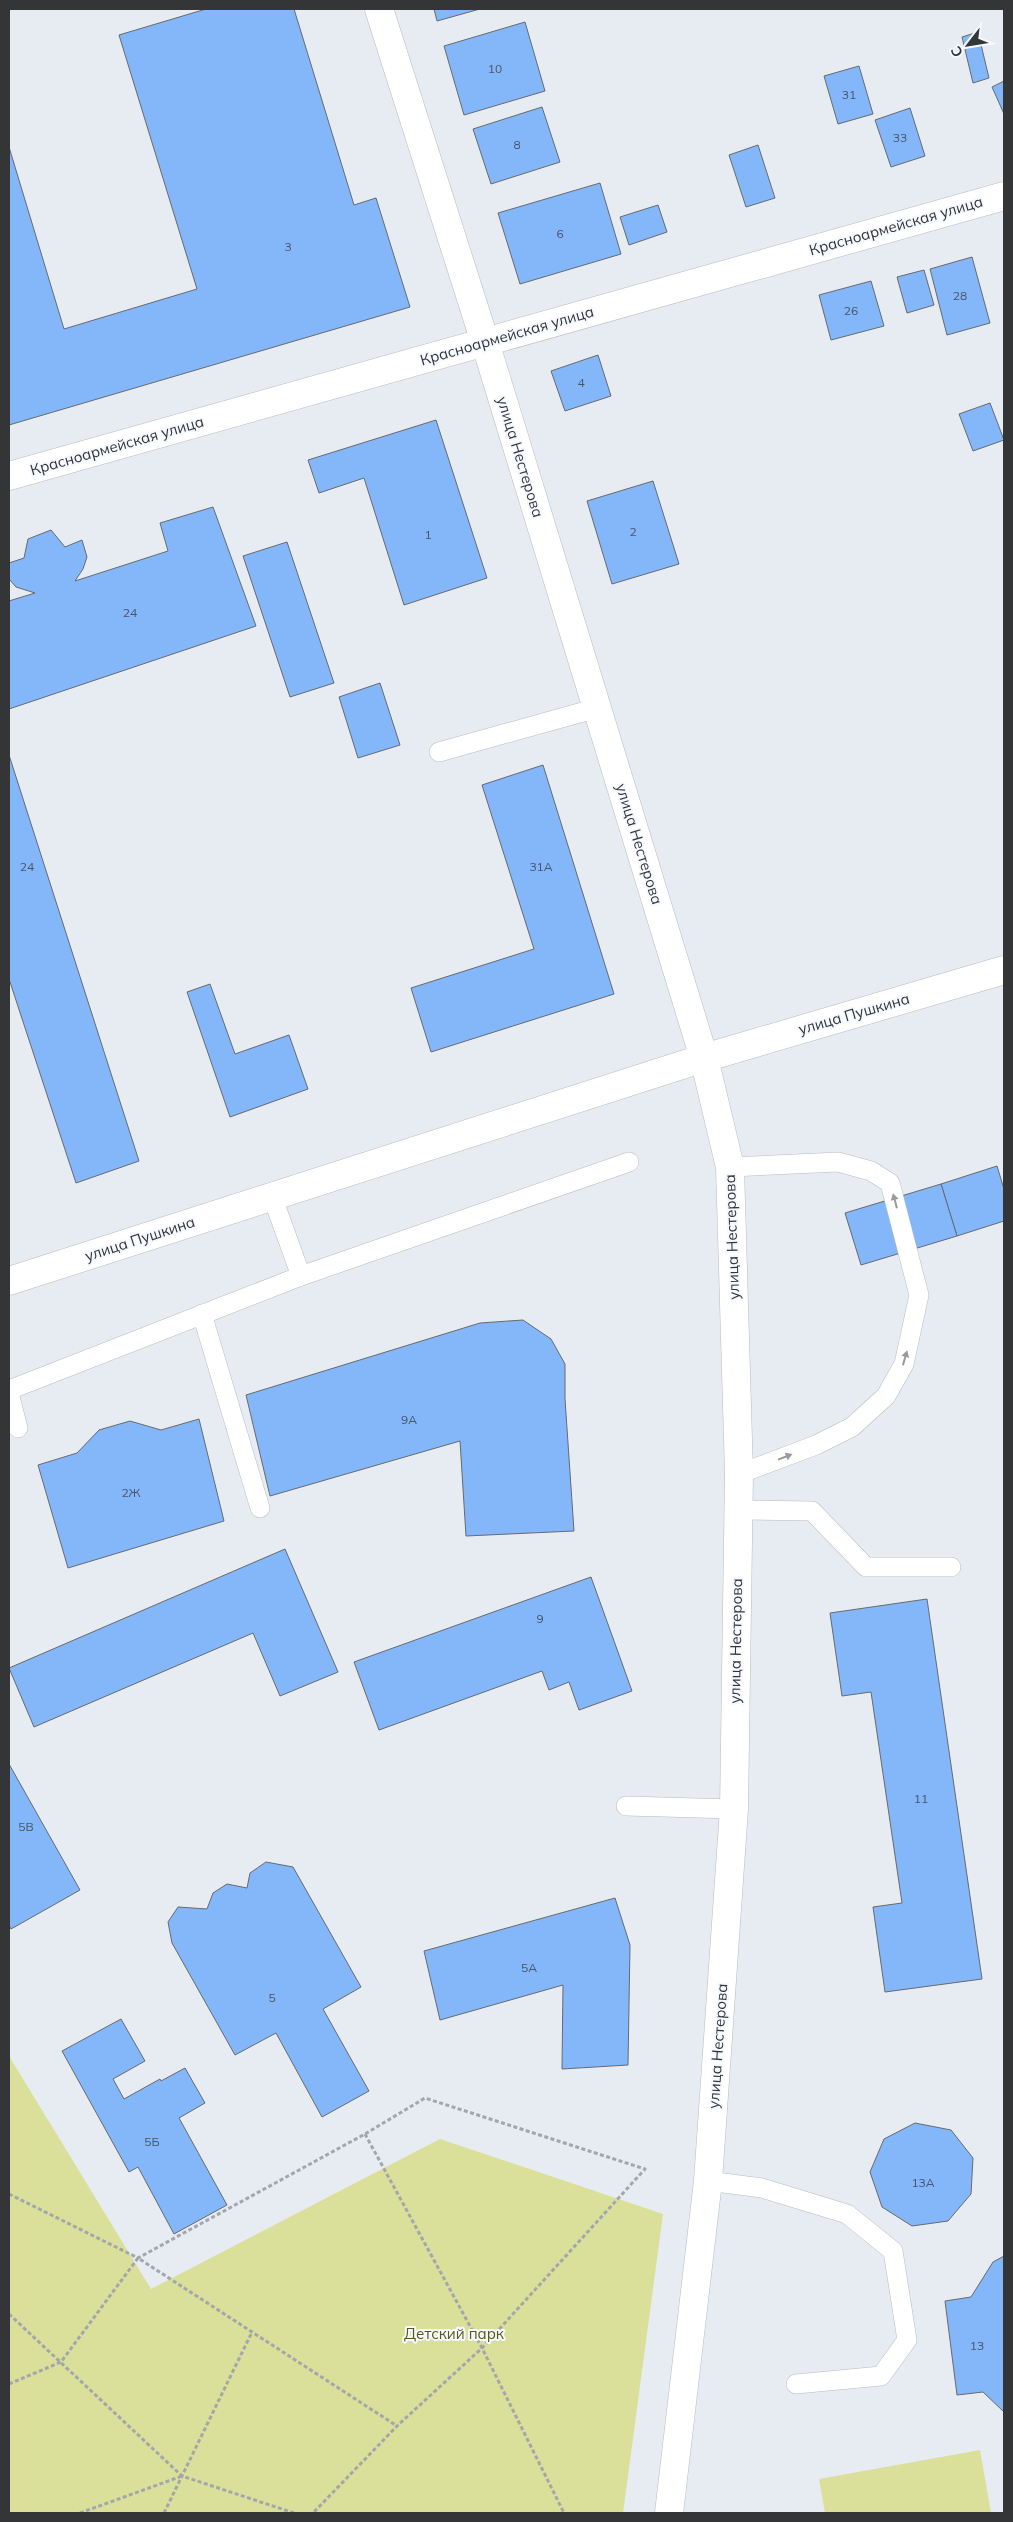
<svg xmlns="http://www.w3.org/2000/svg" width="1013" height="2522" viewBox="0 0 1013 2522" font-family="Mulish,sans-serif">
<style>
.green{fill:#dadf99}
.building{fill:#84b6fa;stroke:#676a6f}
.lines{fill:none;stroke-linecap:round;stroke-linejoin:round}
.lane-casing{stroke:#b7bbc1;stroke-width:20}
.street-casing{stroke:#b7bbc1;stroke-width:29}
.secondary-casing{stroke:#b7bbc1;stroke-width:29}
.path{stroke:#a3a7ac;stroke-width:3;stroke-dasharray:4 2.5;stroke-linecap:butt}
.lane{stroke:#fff;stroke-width:19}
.street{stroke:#fff;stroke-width:28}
.secondary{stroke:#fff;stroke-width:28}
.oneway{fill:#999a9b}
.labels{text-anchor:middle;stroke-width:4;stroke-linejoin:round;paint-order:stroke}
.number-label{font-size:12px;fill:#475568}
.street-label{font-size:15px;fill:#333537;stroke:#f5f9ff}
.park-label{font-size:15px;fill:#565918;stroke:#f5f9ff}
</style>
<rect width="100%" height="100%" fill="#e7ecf2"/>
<g class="green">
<path d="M9 2056 151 2289 440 2139 663 2214 623 2513H9Z"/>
<path d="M980 2450 991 2513H825L819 2479Z"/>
</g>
<g class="building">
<path d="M206 9H294L354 205 376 198 410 307 9 425V147L64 329 197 289 119 35Z"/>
<path d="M434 9H480L437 21Z"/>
<path d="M525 22 545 91 464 115 444 46Z"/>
<path d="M978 32 989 78 973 83 962 37Z"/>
<path d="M859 66 873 114 838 124 824 76Z"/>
<path d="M1004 81V114L992 87Z"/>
<path d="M542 107 560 162 491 184 473 129Z"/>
<path d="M910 108 925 156 891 167 875 120Z"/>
<path d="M758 145 775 198 746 207 729 155Z"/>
<path d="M600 183 621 254 520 284 498 213Z"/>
<path d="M658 205 667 232 629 245 620 217Z"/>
<path d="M972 257 990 323 947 335 930 269Z"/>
<path d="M924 270 934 305 907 313 897 277Z"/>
<path d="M871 281 884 326 831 340 819 295Z"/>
<path d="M598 355 611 396 565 411 551 371Z"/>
<path d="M990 403 1004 440 973 451 959 414Z"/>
<path d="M436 420 487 578 404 605 364 478 319 493 308 460Z"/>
<path d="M653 481 679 564 612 584 587 501Z"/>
<path d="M213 507 256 626 9 709V601L35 593 16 587 9 579V563L24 558 28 539 51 530 65 547 82 540 87 557 83 569 75 581 168 551 160 523Z"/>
<path d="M287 542 334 683 290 697 243 556Z"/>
<path d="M380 683 400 745 358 758 339 697Z"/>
<path d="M9 755 139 1161 76 1183 9 979Z"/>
<path d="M543 765 614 994 431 1052 411 988 534 949 482 785Z"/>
<path d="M210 984 235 1054 289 1035 308 1089 230 1117 187 992Z"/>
<path d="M997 1166 1004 1189V1221L957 1236 941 1184Z"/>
<path d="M941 1184 957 1236 861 1265 845 1213Z"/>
<path d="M523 1320 551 1339 565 1364V1399L574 1531 466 1536 460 1441 270 1496 246 1395 480 1323Z"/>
<path d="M199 1419 224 1521 68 1568 38 1465 77 1453 99 1430 130 1421 161 1430Z"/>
<path d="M285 1549 338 1672 280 1696 253 1633 34 1727 9 1668Z"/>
<path d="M591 1577 632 1691 579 1710 569 1682 549 1690 542 1671 379 1730 354 1662Z"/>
<path d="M927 1599 982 1979 885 1992 873 1907 902 1903 871 1692 842 1696 830 1613Z"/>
<path d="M9 1764 80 1890 11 1929 9 1925Z"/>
<path d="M266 1862 293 1867 361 1987 323 2009 369 2091 322 2117 276 2033 235 2055 172 1943 168 1922 178 1907 207 1909 213 1893 227 1884 247 1888 250 1873Z"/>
<path d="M615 1898 630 1945 628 2065 562 2069 563 1985 440 2020 424 1951Z"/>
<path d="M121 2019 145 2061 113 2079 124 2099 160 2079 161 2081 185 2068 205 2103 179 2118 227 2205 174 2234 138 2167 129 2172 62 2051Z"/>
<path d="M915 2123 951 2130 973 2158 971 2194 948 2221 912 2226 882 2207 870 2172 884 2139Z"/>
<path d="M1004 2256V2412L983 2392 957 2395 945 2301 971 2297 993 2262Z"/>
</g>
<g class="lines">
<g class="lane-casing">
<g id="lane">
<path d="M439 752 597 708"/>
<path d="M730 1167 838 1162 871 1171 890 1183 919 1295 904 1364 886 1396 852 1427 816 1445 739 1474"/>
<path d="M272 1196 301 1276 629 1162"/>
<path d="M202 1314 260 1508"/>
<path d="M9 1390 301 1276"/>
<path d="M9 1393 18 1428"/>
<path d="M737 1510 812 1511 866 1567H951"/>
<path d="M626 1806 734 1809"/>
<path d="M708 2181 762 2188 847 2214 893 2251 907 2340 881 2376 796 2384"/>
</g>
</g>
<g class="street-casing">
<g id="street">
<path d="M9 476 1004 196"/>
<path d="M9 1281 704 1058 1004 970"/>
</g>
</g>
<g class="secondary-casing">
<path id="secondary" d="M379 9 485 342 704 1058 730 1167 739 1474 734 1809 708 2181 669 2513"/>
</g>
<g class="path">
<path d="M365 2134 482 2348 564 2513"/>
<path d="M9 2194 138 2258 365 2134 425 2098 645 2169 482 2348 397 2426 313 2513"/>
<path d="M9 2314 182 2476 294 2513"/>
<path d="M9 2384 61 2362 138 2258 397 2426"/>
<path d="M80 2513 182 2476"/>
<path d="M164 2513 252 2332"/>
</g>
<use href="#lane" class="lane"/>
<use href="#street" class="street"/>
<use href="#secondary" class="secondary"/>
</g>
<defs><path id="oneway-solid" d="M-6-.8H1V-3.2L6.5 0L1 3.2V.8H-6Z" transform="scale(1.25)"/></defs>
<g class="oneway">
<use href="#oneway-solid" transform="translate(895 1201) rotate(-105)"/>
<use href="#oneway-solid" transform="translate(905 1358) rotate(-74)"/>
<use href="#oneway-solid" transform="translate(785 1457) rotate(-21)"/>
</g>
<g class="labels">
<g class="number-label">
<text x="495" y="73">10</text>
<text x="849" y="99">31</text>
<text x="900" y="142">33</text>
<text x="517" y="149">8</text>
<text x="560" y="238">6</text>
<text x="288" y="251">3</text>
<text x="960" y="300">28</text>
<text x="851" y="315">26</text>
<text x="581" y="387">4</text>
<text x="633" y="536">2</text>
<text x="428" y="539">1</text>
<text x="130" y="617">24</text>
<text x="27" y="871">24</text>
<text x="541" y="871">31А</text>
<text x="409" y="1424">9А</text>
<text x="131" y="1497">2Ж</text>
<text x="540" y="1623">9</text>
<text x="921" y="1803">11</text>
<text x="26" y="1831">5В</text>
<text x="529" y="1972">5А</text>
<text x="272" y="2002">5</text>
<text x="152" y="2146">5Б</text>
<text x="923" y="2187">13А</text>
<text x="977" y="2350">13</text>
</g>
<g class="street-label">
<text transform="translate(896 226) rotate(-16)" y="5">Красноармейская улица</text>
<text transform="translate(507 336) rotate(-16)" y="5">Красноармейская улица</text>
<text transform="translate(117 446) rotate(-16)" y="5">Красноармейская улица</text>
<text transform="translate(520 457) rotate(73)" y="5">улица Нестерова</text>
<text transform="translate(639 844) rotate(73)" y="5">улица Нестерова</text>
<text transform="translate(854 1014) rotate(-16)" y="5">улица Пушкина</text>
<text transform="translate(732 1237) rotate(-92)" y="5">улица Нестерова</text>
<text transform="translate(140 1239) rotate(-18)" y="5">улица Пушкина</text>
<text transform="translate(736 1641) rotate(-89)" y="5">улица Нестерова</text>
<text transform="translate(718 2046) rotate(-86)" y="5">улица Нестерова</text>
</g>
<g class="park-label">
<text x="454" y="2339">Детский парк</text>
</g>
</g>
<rect width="1013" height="2522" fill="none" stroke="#333537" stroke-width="20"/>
<g transform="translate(968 45) rotate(239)" stroke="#f5f9ff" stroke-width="4" paint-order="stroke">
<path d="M0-4L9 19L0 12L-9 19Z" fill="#333537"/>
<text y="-8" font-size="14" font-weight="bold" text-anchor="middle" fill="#333537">С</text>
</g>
</svg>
